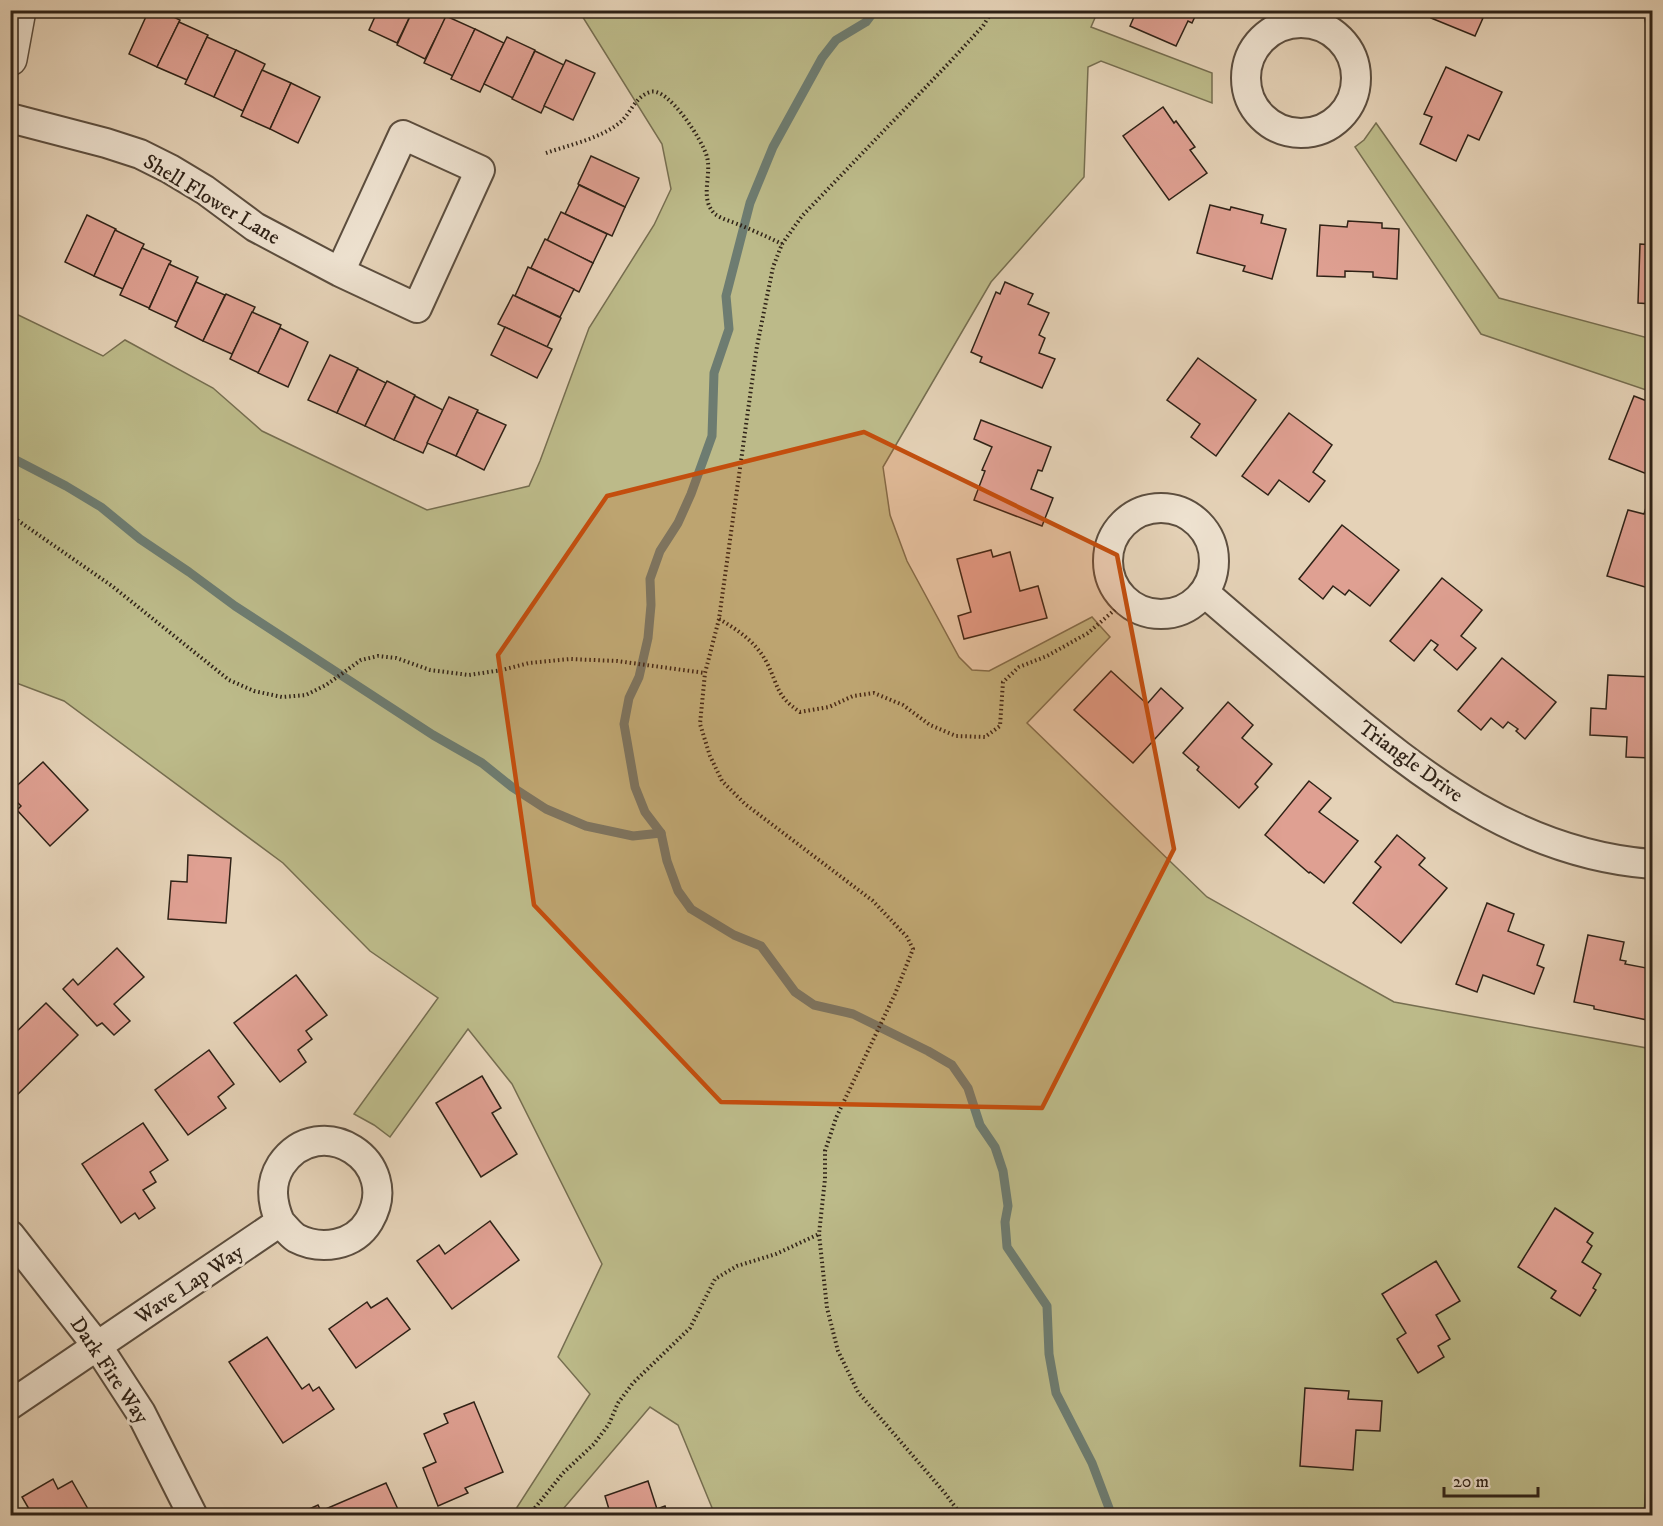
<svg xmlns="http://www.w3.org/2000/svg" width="1663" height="1526" viewBox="0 0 1663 1526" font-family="'IM FELL DW Pica',serif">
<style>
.green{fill:#bcba89;stroke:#766e50;stroke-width:1.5}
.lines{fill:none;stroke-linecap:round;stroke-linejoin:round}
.stream{stroke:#6d7c71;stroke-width:9}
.building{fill:#dfa092;stroke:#2f2217;stroke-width:1.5}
.minor-casing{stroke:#5c4e3f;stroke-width:32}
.tertiary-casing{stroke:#5c4e3f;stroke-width:36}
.path{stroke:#2f2217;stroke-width:4;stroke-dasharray:1.5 3;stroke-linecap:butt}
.minor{stroke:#eee2d0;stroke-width:28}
.tertiary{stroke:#eee2d0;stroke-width:33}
.marked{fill:#c34e0e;fill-opacity:0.2;stroke:#c34e0e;stroke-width:4.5;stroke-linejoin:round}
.labels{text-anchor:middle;stroke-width:6;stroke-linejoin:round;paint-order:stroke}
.street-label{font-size:21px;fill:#2f2217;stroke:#eee2d0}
</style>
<rect width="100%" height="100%" fill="#e5d2b7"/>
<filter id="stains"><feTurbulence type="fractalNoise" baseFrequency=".00333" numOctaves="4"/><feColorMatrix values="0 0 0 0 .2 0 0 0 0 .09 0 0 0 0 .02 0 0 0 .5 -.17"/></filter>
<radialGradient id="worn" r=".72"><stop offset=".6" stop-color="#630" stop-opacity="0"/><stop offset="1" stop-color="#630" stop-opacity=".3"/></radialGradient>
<g class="green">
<path d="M579 11H1098L1091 27 1212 73V103L1101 61 1088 67 1084 177 991 282 883 467 890 515 907 561 959 657 972 670 989 671 1092 617 1110 637 1027 723 1207 897 1394 1002 1652 1049V1465L1647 1469 1644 1515H715L678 1425 650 1407 558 1515H512L590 1394 558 1357 602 1264 512 1084 468 1029 390 1137 374 1125 354 1114 438 998 370 951 283 863 64 701 11 681 10 311 103 356 125 340 213 388 262 431 427 510 529 486 540 461 589 328 654 225 671 189 662 144Z"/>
<path d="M1376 123 1499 298 1652 339V392L1481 334 1355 147 1364 140Z"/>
</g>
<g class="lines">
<g class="stream">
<path d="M875 10 866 22 836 40 822 58 773 147 750 203 726 296 729 329 714 373 712 436 691 494 678 523 660 551 650 579 651 605 648 638 639 677 629 698 624 724 635 787 645 812 661 833 667 861 678 891 691 909 734 935 761 946 795 992 814 1005 853 1014 928 1051 952 1065 968 1088 980 1125 995 1147 1003 1171 1008 1206 1005 1222 1007 1247 1047 1306 1049 1354 1056 1393 1092 1463 1112 1516"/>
<path d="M10 457 66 486 101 507 140 539 189 572 235 606 433 735 482 763 512 787 546 809 586 826 633 836 661 833"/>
</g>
</g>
<g class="building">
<path d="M149 10H159L180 20 157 67 129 54Z"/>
<path d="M378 10H413L397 43 369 30Z"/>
<path d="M413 10 449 11 425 59 397 45Z"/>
<path d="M1137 10H1198L1192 23 1188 21 1176 46 1130 26Z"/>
<path d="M1434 10H1483L1480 17 1483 18 1475 36 1431 18Z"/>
<path d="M1644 10H1652V74Z"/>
<path d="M446 16 475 29 453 76 424 63Z"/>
<path d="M179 22 208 35 187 80 157 67Z"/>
<path d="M475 29 504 43 480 92 451 79Z"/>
<path d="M207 37 236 50 214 97 185 84Z"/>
<path d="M507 37 535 50 513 98 484 84Z"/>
<path d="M236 50 265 64 243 111 214 97Z"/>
<path d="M535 51 564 65 541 113 512 99Z"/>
<path d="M566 60 595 73 573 120 544 106Z"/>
<path d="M1446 67 1502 92 1479 140 1468 135 1456 161 1420 144 1432 117 1424 114Z"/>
<path d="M262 70 291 83 270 129 241 116Z"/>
<path d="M291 83 320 97 298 143 270 129Z"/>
<path d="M1163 107 1174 123 1176 121 1195 147 1190 150 1207 173 1169 200 1123 136Z"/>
<path d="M1647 135H1652V191L1650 192Z"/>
<path d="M591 156 639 178 625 207 578 184Z"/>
<path d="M579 185 625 207 612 236 565 214Z"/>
<path d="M1210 205 1230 210 1231 207 1263 215 1261 223 1286 229 1272 279 1243 271 1245 266 1197 253Z"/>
<path d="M561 212 607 234 593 263 547 241Z"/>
<path d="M87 215 116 229 94 276 65 262Z"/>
<path d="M1348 221 1382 223V228L1399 229 1397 279 1373 277V272L1345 271V277L1317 276 1320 225 1347 227Z"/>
<path d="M115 230 144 244 123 289 94 276Z"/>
<path d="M545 239 593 263 579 292 531 268Z"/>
<path d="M1640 244 1652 245V304L1638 303Z"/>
<path d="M142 248 171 261 149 308 120 295Z"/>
<path d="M169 264 198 277 177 322 149 309Z"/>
<path d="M528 267 574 289 560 317 515 296Z"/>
<path d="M196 282 225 295 203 341 175 327Z"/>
<path d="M1005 282 1033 294 1028 304 1049 313 1039 335 1045 338 1039 353 1055 359 1042 388 980 362 982 357 971 352 996 292 1000 294Z"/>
<path d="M226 294 255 307 232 354 203 341Z"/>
<path d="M513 295 561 318 547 347 498 324Z"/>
<path d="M252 312 281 325 259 373 230 359Z"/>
<path d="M505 327 552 349 537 378 491 355Z"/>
<path d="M280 328 308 342 288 387 258 373Z"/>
<path d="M330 355 358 368 337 413 308 400Z"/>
<path d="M1198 358 1256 400 1216 456 1191 437 1200 424 1167 400Z"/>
<path d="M358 369 386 383 365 426 337 413Z"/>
<path d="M387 381 415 395 394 440 365 426Z"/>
<path d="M415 396 443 410 423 453 394 440Z"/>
<path d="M1634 396 1652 403V476L1609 459Z"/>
<path d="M449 397 478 410 456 456 427 443Z"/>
<path d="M477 412 506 425 484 470 456 456Z"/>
<path d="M1289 413 1332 445 1313 472 1325 481 1309 502 1279 480 1268 495 1242 476Z"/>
<path d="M981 420 1051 447 1042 471 1038 470 1031 489 1053 498 1042 526 974 500 985 471 982 470 992 447 974 439Z"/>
<path d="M1649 498 1652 499V589L1607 576 1628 510 1644 514Z"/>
<path d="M1342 525 1399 570 1370 606 1349 590 1345 595 1333 586 1323 599 1299 579Z"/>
<path d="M991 550 993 557 1010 552 1020 591 1038 586 1047 618 964 639 958 616 971 612 957 559Z"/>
<path d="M1442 578 1482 610 1461 636 1476 648 1457 670 1434 650 1438 645 1431 640 1414 661 1390 641Z"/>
<path d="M1502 658 1556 702 1525 739 1516 731 1518 729 1508 722 1503 728 1491 718 1481 730 1458 711Z"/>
<path d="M1111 671 1147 704 1161 688 1183 708 1133 763 1074 710Z"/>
<path d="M1608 675 1652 677V758L1626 757 1627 737 1590 735 1591 708 1606 709Z"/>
<path d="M1228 702 1253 725 1242 738 1272 764 1255 784 1258 787 1239 808 1197 770 1199 767 1183 753Z"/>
<path d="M43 762 88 810 50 846 17 810 21 806 10 795V792Z"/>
<path d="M1309 781 1331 798 1319 812 1358 841 1324 883 1310 872 1309 873 1265 835Z"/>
<path d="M1397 835 1425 858 1419 865 1447 888 1401 943 1353 903 1381 867 1375 862Z"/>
<path d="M188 855 231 858 226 923 168 919 171 881 187 882Z"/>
<path d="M1487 903 1514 914 1508 931 1544 945 1537 965 1544 968 1534 994 1483 975 1477 992 1456 984Z"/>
<path d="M1588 935 1624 942 1620 960 1626 961 1625 964 1652 969V1021L1594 1009V1006L1574 1002Z"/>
<path d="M117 948 144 977 114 1004 130 1021 114 1035 102 1023 97 1026 63 989 73 979 78 985Z"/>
<path d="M296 975 327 1015 306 1031 312 1039 298 1050 306 1062 280 1082 234 1023Z"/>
<path d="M46 1003 78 1035 10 1102V1038Z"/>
<path d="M209 1050 234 1084 218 1097 226 1108 188 1135 155 1090Z"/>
<path d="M482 1076 501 1108 492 1113 517 1154 481 1177 436 1103Z"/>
<path d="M143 1123 168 1160 150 1172 156 1182 143 1190 155 1208 139 1219 135 1213 121 1223 82 1164Z"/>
<path d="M1555 1208 1593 1233 1587 1242 1592 1246 1582 1262 1601 1274 1593 1288 1596 1290 1580 1316 1551 1298 1556 1291 1518 1267Z"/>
<path d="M490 1221 519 1260 452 1309 417 1261 439 1245 445 1254Z"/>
<path d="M1436 1261 1460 1301 1436 1315 1450 1339 1438 1346 1444 1357 1418 1373 1397 1339 1406 1333 1382 1294Z"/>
<path d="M387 1298 410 1329 356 1368 329 1329 367 1302 371 1308Z"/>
<path d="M267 1337 302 1389 309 1384 313 1391 319 1387 334 1409 283 1443 229 1362Z"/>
<path d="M1305 1388 1349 1391 1348 1399 1382 1401 1380 1431 1356 1430 1353 1470 1300 1466Z"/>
<path d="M474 1402 503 1472 465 1488 468 1493 438 1506 423 1468 436 1462 424 1434 448 1423 444 1414Z"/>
<path d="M53 1479 58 1489 72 1481 92 1516H33L22 1497Z"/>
<path d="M648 1481 657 1509 665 1506 668 1516H611L605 1496Z"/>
<path d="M386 1483 401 1516H294L318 1505 321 1511Z"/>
</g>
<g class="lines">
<g class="minor-casing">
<g id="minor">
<circle cx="1301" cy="78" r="55"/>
<path d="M10 118 106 143 140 154 170 169 205 190 255 227 340 272 417 308 480 170 403 135 340 272"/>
<circle cx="1161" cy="561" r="53"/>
<path d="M1205 593C1245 628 1286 662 1326 696 1424 778 1520 854 1652 864"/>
<path d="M10 1235 98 1347 141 1413 193 1516"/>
<path d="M10 1405 280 1222C272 1203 269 1184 281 1165 320 1108 404 1162 369 1221 354 1246 321 1251 296 1238 290 1234 285 1227 280 1222"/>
</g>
</g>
<g class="tertiary-casing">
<path id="tertiary" d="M10 59 19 10"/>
</g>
<g class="path">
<path d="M546 153C569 145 598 139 618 124 630 116 634 97 650 92 668 86 703 141 707 157 712 176 699 199 715 214 721 219 733 222 740 225 754 231 768 237 782 244"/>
<path d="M10 515 112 586 229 680 254 691 282 697 306 695 326 685 361 660 378 656 396 658 430 670 469 675 502 670 529 663 570 659 617 661 705 673"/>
<path d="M719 619C738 630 756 642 767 663 779 687 776 696 800 712L829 707 853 696 874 693 903 705 930 725 956 736 985 737 1000 726 1003 682 1019 667 1047 656 1088 633 1125 601"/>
<path d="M531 1516 534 1509 563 1473 594 1444 609 1424 618 1403 633 1383 690 1328 715 1279 737 1266 776 1254 819 1234"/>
<path d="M962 1516 944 1492 858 1392 838 1351 827 1308 819 1234 825 1179V1151L836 1118 895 994 913 949 907 937 873 901 745 804 722 781 710 756 700 724 705 673 719 619 757 346 773 267 782 244 802 216 948 64 983 26 993 10"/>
</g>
<use href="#minor" class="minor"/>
<use href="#tertiary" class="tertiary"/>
</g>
<path class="marked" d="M864 432 1117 555 1174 849 1042 1108 721 1102 534 905 498 655 607 496Z"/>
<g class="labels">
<g class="street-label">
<text transform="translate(212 199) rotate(31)" y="7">Shell Flower Lane</text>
<text transform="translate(1411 761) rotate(36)" y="7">Triangle Drive</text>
<text transform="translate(189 1284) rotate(-34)" y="7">Wave Lap Way</text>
<text transform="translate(110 1370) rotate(56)" y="7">Dark Fire Way</text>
</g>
</g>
<rect width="1663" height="1526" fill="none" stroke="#e5d2b7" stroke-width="36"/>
<rect x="12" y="12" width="1639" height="1502" fill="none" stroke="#2f2217" stroke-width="3"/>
<rect x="18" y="18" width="1627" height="1490" fill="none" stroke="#2f2217" stroke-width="1.5"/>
<path d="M1444 1487v9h94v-9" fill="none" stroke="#2f2217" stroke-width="3"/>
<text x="1453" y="1487" font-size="18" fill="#2f2217" stroke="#eee2d0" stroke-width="4.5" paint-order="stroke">20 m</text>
<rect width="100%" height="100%" filter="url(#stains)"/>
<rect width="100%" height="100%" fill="url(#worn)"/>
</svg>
